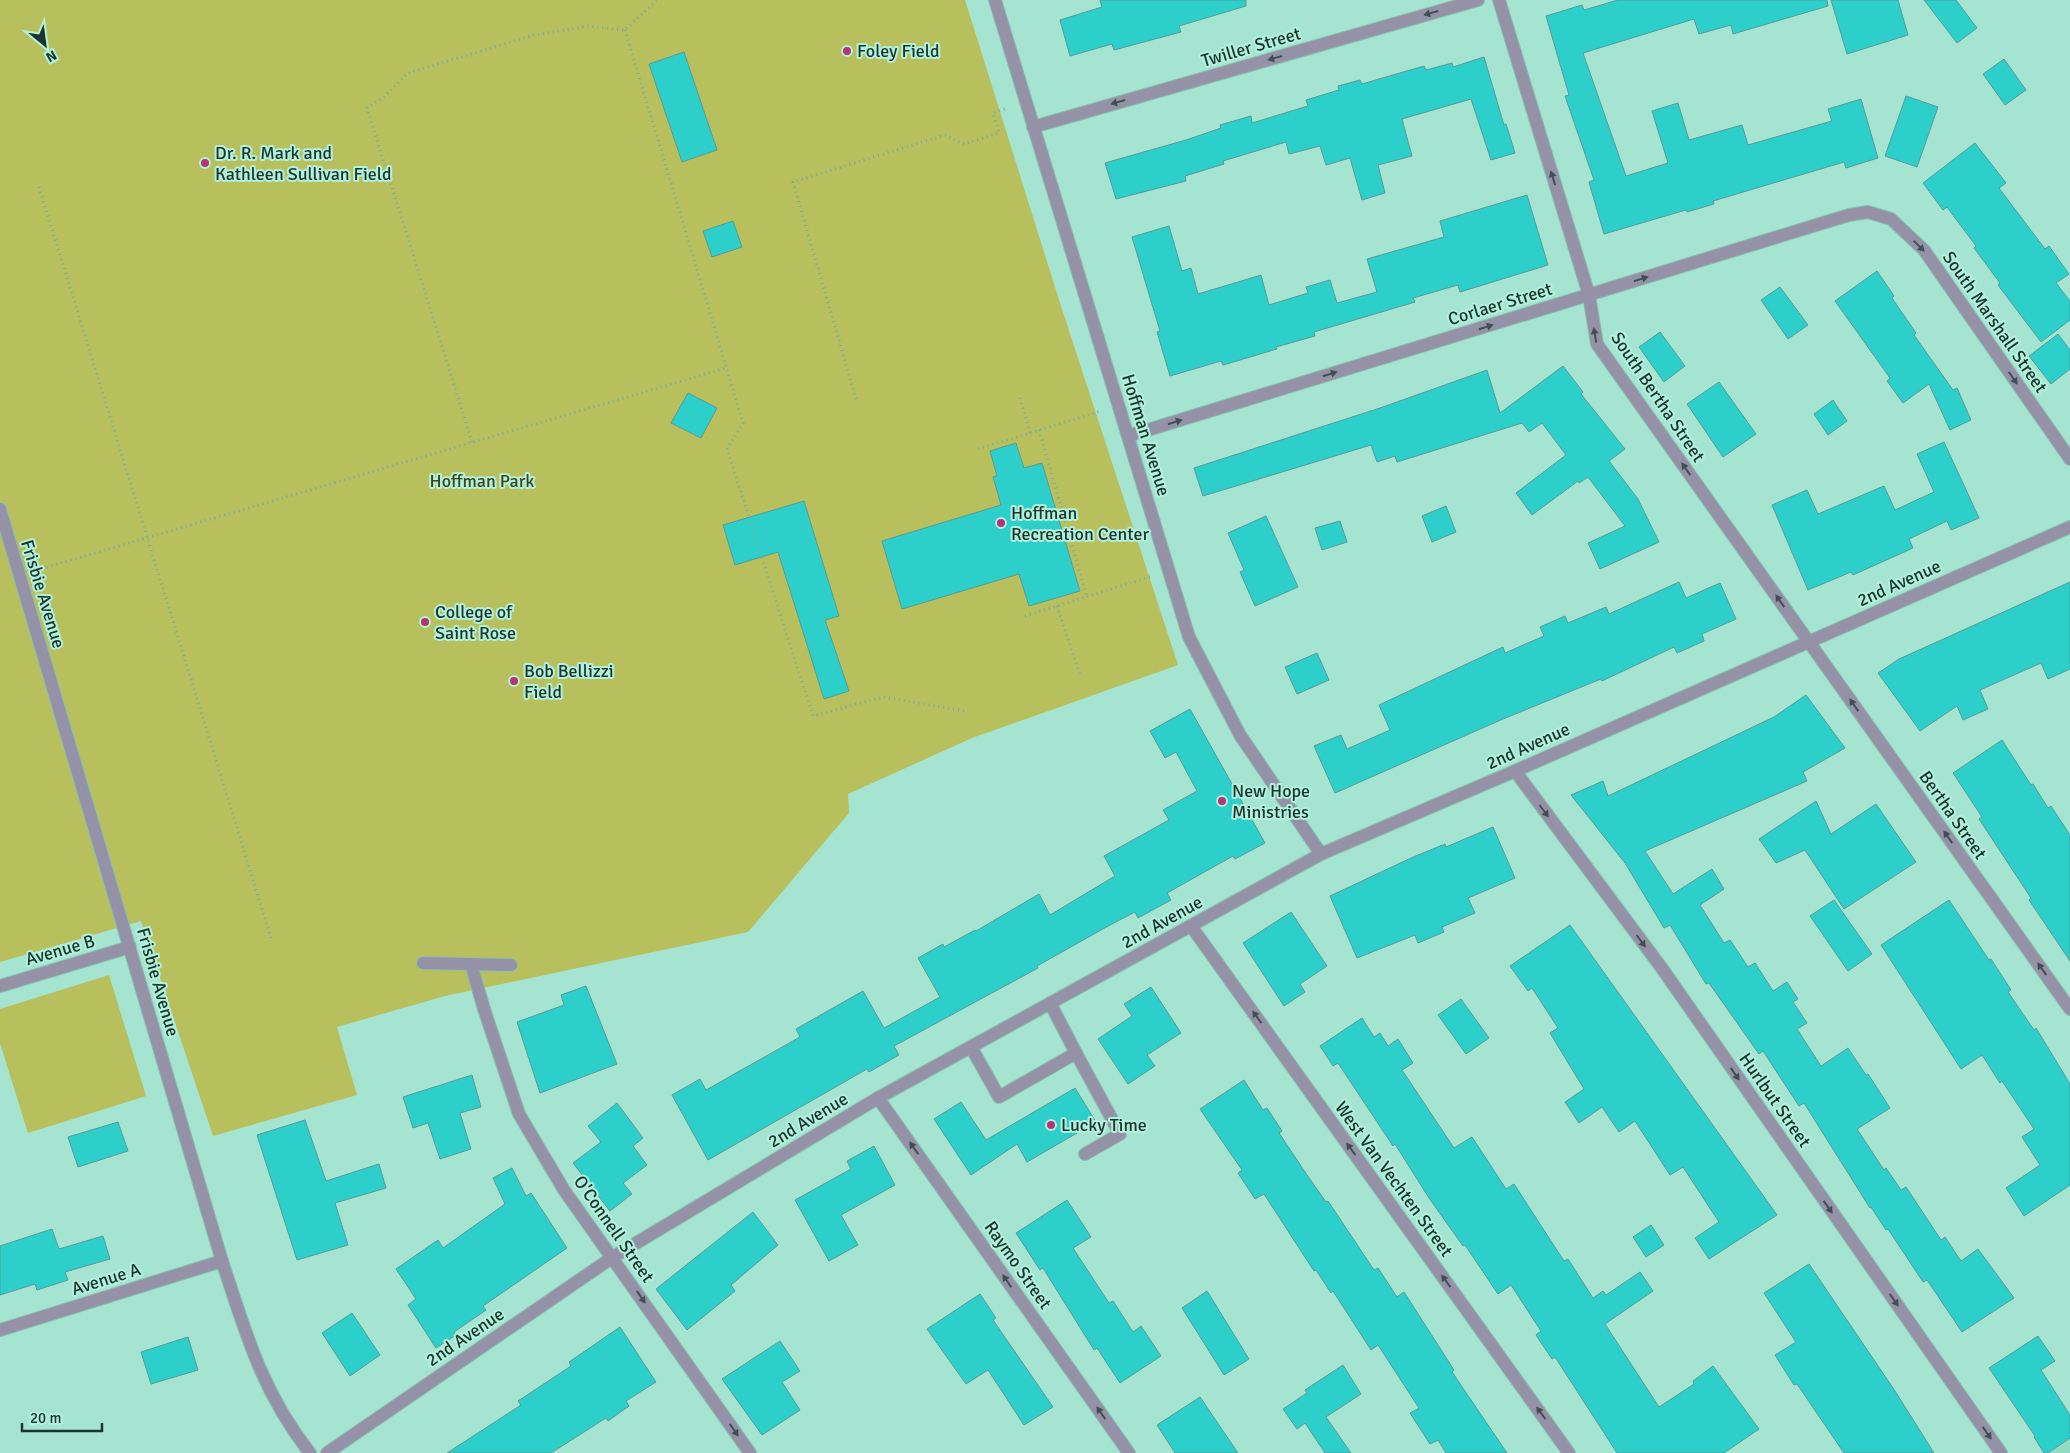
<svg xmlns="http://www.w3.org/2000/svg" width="2070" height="1453" viewBox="0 0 2070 1453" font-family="Signika,sans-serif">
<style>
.built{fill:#91dac4}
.green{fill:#b8bf5d}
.building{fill:#2dcfcb;stroke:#569b98}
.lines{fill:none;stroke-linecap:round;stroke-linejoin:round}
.service-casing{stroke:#89c1af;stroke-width:14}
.minor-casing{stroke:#89c1af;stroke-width:14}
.tertiary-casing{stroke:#89c1af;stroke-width:14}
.path{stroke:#79ac9c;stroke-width:3;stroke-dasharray:1 4;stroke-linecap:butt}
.service{stroke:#9592a7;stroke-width:12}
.minor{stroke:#9592a7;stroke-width:12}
.tertiary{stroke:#9592a7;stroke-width:12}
.oneway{fill:#405052}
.poi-dot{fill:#b73378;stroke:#b2f2dd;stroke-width:2}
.labels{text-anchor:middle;stroke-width:4;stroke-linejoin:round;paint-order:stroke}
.street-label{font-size:18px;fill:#1b342d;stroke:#b2f2dd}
.poi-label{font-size:18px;fill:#1b342d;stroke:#b2f2dd;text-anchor:start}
.park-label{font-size:18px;fill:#404319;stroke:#b2f2dd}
</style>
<rect width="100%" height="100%" fill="#a5e4d0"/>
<path class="built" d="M2070 1438V1453H2048Z"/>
<g class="green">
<path d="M0 0H965L1060 303 1178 665 972 738 848 794 849 813 748 932 445 996 337 1027 357 1095 213 1136 141 921 0 962Z"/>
<path d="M109 975 146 1096 28 1133 0 1043V1009Z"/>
</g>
<g class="building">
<path d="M1100 0H1246V6L1179 26 1181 32 1114 50 1112 44 1070 56 1060 20 1102 7Z"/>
<path d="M1618 0H1827L1828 6 1733 34 1731 25 1699 34 1694 19 1583 53 1626 176 1668 163 1652 111 1678 103 1689 140 1742 125 1748 145 1832 121 1828 109 1861 99 1878 158 1846 168 1844 162 1713 201 1714 204 1687 212 1686 210 1604 234 1589 182 1594 180 1565 96 1569 95 1546 16 1582 5 1584 10Z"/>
<path d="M1831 0H1898L1908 35 1847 54Z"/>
<path d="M1924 0H1956L1977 28 1957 43Z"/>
<path d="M684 52 717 150 682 162 649 64Z"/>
<path d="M1484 57 1504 125 1506 124 1515 153 1491 160 1471 99 1402 119 1412 156 1378 165 1385 193 1362 200 1350 158 1326 165 1320 146 1289 154 1286 142 1223 161 1224 164 1185 176 1186 181 1116 199 1105 163 1186 140 1221 128 1220 125 1251 116 1252 123 1308 106 1306 100 1339 90 1338 86 1360 80 1362 84 1424 66 1426 70 1452 63 1453 67Z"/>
<path d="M2004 59 2026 90 2005 105 1983 74Z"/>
<path d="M1906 96 1938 107 1917 167 1885 156Z"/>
<path d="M1975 143 2006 183 1999 188 2045 249 2049 246 2069 274 2056 283 2070 301V320L2041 342 1998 285 2000 283 1974 248 1976 246 1947 207 1943 210 1923 183Z"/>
<path d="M1527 195 1548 265 1460 292 1458 285 1413 298 1415 302 1314 332 1315 336 1276 347 1277 349 1223 365 1221 361 1170 376 1157 332 1160 331 1132 237 1169 226 1182 271 1191 268 1198 294 1261 275 1269 305 1308 293 1306 287 1330 280 1337 303 1377 292 1367 259 1444 237 1440 221Z"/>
<path d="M733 221 742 247 712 257 703 231Z"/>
<path d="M1877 271 1894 296 1892 298 1916 333 1914 335 1953 390 1957 388 1971 420 1950 430 1929 384 1903 403 1887 381 1890 378 1835 301Z"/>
<path d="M1780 287 1808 325 1788 339 1761 300Z"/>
<path d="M1660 332 1685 366 1664 382 1639 347Z"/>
<path d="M2058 334 2070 350V369L2051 384 2029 356Z"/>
<path d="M1563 366 1583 392 1581 394 1625 449 1609 461 1638 499 1659 542 1600 569 1588 543 1625 526 1588 477 1579 483 1578 481 1532 515 1516 493 1566 455 1542 423 1529 432 1522 423 1397 462 1395 456 1377 462 1371 445 1203 496 1194 468 1380 408 1487 370 1500 413Z"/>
<path d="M1719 382 1756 434 1723 457 1687 404Z"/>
<path d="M688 393 717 408 701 438 671 423Z"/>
<path d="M1833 400 1847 421 1828 435 1814 414Z"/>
<path d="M1944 442 1979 518 1951 530 1947 521 1909 539 1913 548 1853 575 1851 572 1808 590 1772 505 1807 490 1818 514 1884 486 1895 510 1934 492 1917 454Z"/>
<path d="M1016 443 1024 468 1042 463 1080 591 1029 606 1019 574 902 609 882 541 1001 505 993 477 997 476 990 451Z"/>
<path d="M804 501 839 616 825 620 849 691 824 699 778 552 735 565 723 525Z"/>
<path d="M1446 506 1456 532 1432 542 1422 516Z"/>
<path d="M1266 516 1298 587 1255 606 1240 572 1244 570 1228 533Z"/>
<path d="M1340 521 1347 542 1322 550 1315 528Z"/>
<path d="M1679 582 1686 598 1720 583 1736 619 1702 634 1704 641 1677 653 1674 647 1602 681 1601 679 1503 719 1335 793 1314 746 1341 735 1347 749 1390 730 1379 705 1503 647 1505 653 1544 636 1540 627 1565 616 1568 623 1606 607 1609 614Z"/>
<path d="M2070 582V669L2048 679 2041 663 1980 690 1988 709 1963 720 1957 706 1920 731 1878 673 1899 659Z"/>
<path d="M1317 653 1329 680 1297 694 1285 667Z"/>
<path d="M1806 695 1845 748 1803 772 1807 781 1645 851 1673 894 1712 869 1724 889 1700 905 1724 943 1730 940 1748 967 1755 963 1773 991 1787 982 1798 999 1793 1002 1807 1023 1797 1029 1821 1066 1848 1048 1866 1075 1868 1074 1890 1108 1857 1129 1884 1170 1886 1168 1901 1190 1906 1187 1941 1240 1945 1237 1961 1261 1978 1249 2014 1298 1962 1332 1927 1280 1923 1282 1888 1229 1886 1230 1871 1207 1870 1208 1804 1103 1799 1106 1763 1051 1759 1054 1709 983 1706 984 1670 925 1664 928 1625 863 1571 795 1603 781 1608 796 1774 717Z"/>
<path d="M1190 709 1265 843 1235 859 1233 856 1167 893 1171 900 1138 918 1135 912 1110 925 1037 966 1038 968 894 1046 899 1055 869 1072 867 1069 708 1160 672 1095 700 1079 706 1090 800 1037 796 1029 863 991 884 1028 940 997 918 958 943 944 944 947 975 930 976 931 1039 894 1050 915 1115 876 1104 856 1169 820 1163 810 1197 791 1176 752 1165 758 1150 731Z"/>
<path d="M2002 740 2031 785 2033 784 2048 808 2051 806 2070 835V961L2029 900 2031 898 1979 819 1982 817 1953 773Z"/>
<path d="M1816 801 1831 834 1876 804 1916 862 1844 909 1805 850 1776 863 1759 839Z"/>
<path d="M1493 827 1515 878 1468 898 1475 913 1442 927 1444 932 1418 943 1415 935 1357 958 1330 896 1411 858 1445 844 1446 847Z"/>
<path d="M1834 900 1872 954 1848 971 1810 916Z"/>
<path d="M1949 900 1989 960 1991 959 2011 990 2008 992 2034 1030 2036 1028 2070 1084V1185L2024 1216 2006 1188 2040 1165 2022 1137 2034 1129 2002 1081 2000 1083 1982 1055 1961 1069 1881 945Z"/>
<path d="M1291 912 1327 966 1300 984 1305 992 1284 1006 1243 943Z"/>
<path d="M1570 925 1777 1215 1709 1259 1695 1238 1719 1222 1683 1167 1670 1175 1635 1121 1619 1132 1602 1107 1579 1123 1565 1102 1584 1089 1550 1033 1558 1028 1532 988 1528 991 1510 966Z"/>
<path d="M586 986 617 1064 540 1093 517 1022 564 1005 561 995Z"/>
<path d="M1151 987 1181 1033 1147 1055 1155 1066 1128 1084 1098 1039 1132 1016 1124 1004Z"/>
<path d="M1461 999 1489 1038 1466 1054 1438 1015Z"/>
<path d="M1362 1018 1374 1037 1380 1033 1388 1046 1398 1039 1413 1063 1402 1070 1454 1148 1472 1137 1506 1189 1514 1184 1564 1261 1568 1259 1593 1298 1603 1291 1606 1295 1640 1272 1653 1291 1605 1324 1659 1407 1694 1384 1693 1381 1713 1366 1759 1429 1724 1453H1617L1555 1357 1552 1359 1536 1335 1541 1331 1511 1285 1498 1294 1465 1245 1463 1246 1429 1198 1395 1144 1393 1146 1338 1063 1333 1066 1320 1046Z"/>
<path d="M472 1075 481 1107 460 1113 471 1149 440 1159 428 1123 413 1128 403 1097Z"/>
<path d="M1244 1080 1263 1110 1267 1108 1282 1131 1279 1133 1307 1175 1326 1202 1328 1201 1374 1270 1378 1268 1397 1297 1404 1292 1454 1370 1452 1372 1507 1453H1446L1438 1440 1430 1444 1410 1413 1419 1408 1378 1345 1371 1350 1333 1291 1331 1293 1316 1270 1314 1271 1264 1194 1255 1199 1238 1173 1242 1170 1200 1109Z"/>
<path d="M1075 1088 1096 1122 1027 1162 1017 1144 971 1175 934 1119 961 1102 986 1140Z"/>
<path d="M617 1103 643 1138 633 1146 647 1165 623 1183 632 1194 610 1211 573 1163 601 1142 588 1126Z"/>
<path d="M305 1120 326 1181 379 1164 386 1188 335 1203 348 1245 297 1260 257 1135Z"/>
<path d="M118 1122 128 1151 78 1167 68 1137Z"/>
<path d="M874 1146 895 1185 841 1215 858 1245 829 1261 795 1200 851 1169 847 1161Z"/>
<path d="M512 1168 526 1196 531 1193 567 1248 483 1306 486 1310 454 1332 456 1335 436 1348 408 1305 416 1299 396 1269 438 1240 443 1248 505 1204 493 1178Z"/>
<path d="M1067 1200 1091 1237 1073 1248 1109 1303 1113 1301 1133 1332 1141 1326 1161 1356 1120 1383 1097 1348 1094 1350 1043 1268 1040 1270 1016 1233Z"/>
<path d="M753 1212 778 1245 731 1285 735 1291 687 1330 656 1289Z"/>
<path d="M1651 1225 1664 1245 1646 1257 1633 1237Z"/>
<path d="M52 1229 59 1249 103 1236 110 1259 65 1272 68 1280 37 1290 35 1284 0 1295V1246Z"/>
<path d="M1809 1264 1895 1391 1934 1453H1844L1797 1384 1794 1385 1775 1355 1796 1342 1764 1293Z"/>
<path d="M1207 1291 1249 1359 1224 1375 1182 1308Z"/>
<path d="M980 1294 996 1318 993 1320 1053 1407 1024 1425 988 1370 966 1384 927 1329Z"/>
<path d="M352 1313 380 1355 350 1376 322 1333Z"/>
<path d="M620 1327 656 1382 626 1401 629 1406 608 1421 606 1418 551 1453H447L521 1405 518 1401 571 1366 569 1362Z"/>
<path d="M2038 1336 2055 1361 2041 1370 2070 1415V1438L2048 1453H2044L2034 1437 2035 1436 1989 1368Z"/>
<path d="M188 1337 198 1370 151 1384 141 1352Z"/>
<path d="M780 1341 800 1371 782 1382 800 1410 762 1435 722 1379Z"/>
<path d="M1343 1365 1361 1394 1326 1417 1351 1453H1325L1305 1423 1297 1429 1283 1409 1307 1393 1305 1390Z"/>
<path d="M1200 1397 1238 1453H1175L1157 1425Z"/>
</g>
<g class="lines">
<g class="service-casing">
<g id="service">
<path d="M423 963 511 965"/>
<path d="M471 964 484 1009"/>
<path d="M971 1047 999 1097 1076 1053 1050 1003"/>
<path d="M1076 1053 1120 1134 1085 1154"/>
</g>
</g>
<g class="minor-casing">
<g id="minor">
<path d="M1499 0 1589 295 1597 344 2070 1009"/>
<path d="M1033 127 1478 0"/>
<path d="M1128 436 1849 215 1868 212 1891 219 1924 250 2070 459"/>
<path d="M1515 771 1661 967 2001 1453"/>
<path d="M1191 926 1569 1453"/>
<path d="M0 986 130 947"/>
<path d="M484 1009 519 1114 564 1190 750 1453"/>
<path d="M878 1098 1129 1453"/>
<path d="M0 1330 222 1261"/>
</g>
</g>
<g class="tertiary-casing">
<g id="tertiary">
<path d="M995 0 1189 637 1240 735 1321 854"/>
<path d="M0 509 222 1261C246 1334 262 1392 310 1453"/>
<path d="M327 1453 613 1257 878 1098 1321 854 1515 771 2070 527"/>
</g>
</g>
<g class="path">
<path d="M625 30 743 423 727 449 813 716 883 697 965 711"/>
<path d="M39 187 271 938"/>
<path d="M1020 398 1030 433"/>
<path d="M856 399 793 182 945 135 964 144 999 133 993 113 1008 108"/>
<path d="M1039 430 1087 597"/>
<path d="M472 442 367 108 384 97 408 73 534 35 588 26 625 30 657 0"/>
<path d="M978 449 1101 411"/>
<path d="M37 570 726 368"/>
<path d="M1057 606 1080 675"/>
<path d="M1025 616 1150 577"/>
</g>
<use href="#service" class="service"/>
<use href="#minor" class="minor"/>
<use href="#tertiary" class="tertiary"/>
</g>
<defs><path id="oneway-solid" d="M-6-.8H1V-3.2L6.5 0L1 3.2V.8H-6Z" transform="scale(1.25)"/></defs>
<g class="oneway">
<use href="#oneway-solid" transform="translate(1431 13) rotate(164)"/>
<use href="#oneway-solid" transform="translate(1275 58) rotate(164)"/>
<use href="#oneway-solid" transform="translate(1118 102) rotate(164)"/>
<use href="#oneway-solid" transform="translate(1553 178) rotate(-107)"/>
<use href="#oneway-solid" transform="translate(1919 246) rotate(45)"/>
<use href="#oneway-solid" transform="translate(1641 279) rotate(-17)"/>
<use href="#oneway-solid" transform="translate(1486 327) rotate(-17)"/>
<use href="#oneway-solid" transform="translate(1595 335) rotate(-99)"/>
<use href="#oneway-solid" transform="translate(1330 374) rotate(-17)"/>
<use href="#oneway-solid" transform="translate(2013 378) rotate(55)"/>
<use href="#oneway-solid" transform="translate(1175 422) rotate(-17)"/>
<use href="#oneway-solid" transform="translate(1686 469) rotate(-125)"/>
<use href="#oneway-solid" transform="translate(1780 601) rotate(-125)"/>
<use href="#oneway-solid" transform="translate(1854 705) rotate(-125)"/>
<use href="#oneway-solid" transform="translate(1544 811) rotate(53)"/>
<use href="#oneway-solid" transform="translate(1948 837) rotate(-125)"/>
<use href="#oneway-solid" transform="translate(1641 941) rotate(53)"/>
<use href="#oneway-solid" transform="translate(2042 969) rotate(-125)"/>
<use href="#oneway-solid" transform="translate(1257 1017) rotate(-126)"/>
<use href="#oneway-solid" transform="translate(1735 1074) rotate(55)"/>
<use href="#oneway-solid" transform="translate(914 1148) rotate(-125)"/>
<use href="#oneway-solid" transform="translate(1351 1149) rotate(-126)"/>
<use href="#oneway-solid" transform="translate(1828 1207) rotate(55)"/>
<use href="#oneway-solid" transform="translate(1007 1281) rotate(-125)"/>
<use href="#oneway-solid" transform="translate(1446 1281) rotate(-126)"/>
<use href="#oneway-solid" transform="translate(641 1297) rotate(55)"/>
<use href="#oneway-solid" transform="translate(1894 1300) rotate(55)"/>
<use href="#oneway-solid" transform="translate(1101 1413) rotate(-125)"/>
<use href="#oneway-solid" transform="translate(1541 1413) rotate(-126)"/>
<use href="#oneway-solid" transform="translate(734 1430) rotate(55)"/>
<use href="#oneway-solid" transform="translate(1987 1433) rotate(55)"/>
</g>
<g class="poi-dot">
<circle cx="847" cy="51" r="5"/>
<circle cx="205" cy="163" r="5"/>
<circle cx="1001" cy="523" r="5"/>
<circle cx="425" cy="622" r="5"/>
<circle cx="514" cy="681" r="5"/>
<circle cx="1222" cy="801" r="5"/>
<circle cx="1051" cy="1125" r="5"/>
</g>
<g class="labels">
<g class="street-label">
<text transform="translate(1251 47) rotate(-16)" y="6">Twiller Street</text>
<text transform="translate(1500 304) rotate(-17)" y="6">Corlaer Street</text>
<text transform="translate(1995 322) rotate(55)" y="6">South Marshall Street</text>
<text transform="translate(1658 397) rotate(56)" y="6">South Bertha Street</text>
<text transform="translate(1146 435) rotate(73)" y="6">Hoffman Avenue</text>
<text transform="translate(1899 583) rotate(-24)" y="6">2nd Avenue</text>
<text transform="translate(43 594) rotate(73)" y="6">Frisbie Avenue</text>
<text transform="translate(1528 746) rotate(-24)" y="6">2nd Avenue</text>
<text transform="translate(1953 815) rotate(55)" y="6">Bertha Street</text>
<text transform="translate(1162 922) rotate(-29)" y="6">2nd Avenue</text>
<text transform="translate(60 950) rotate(-16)" y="6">Avenue B</text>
<text transform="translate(158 982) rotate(74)" y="6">Frisbie Avenue</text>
<text transform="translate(1775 1100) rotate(55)" y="6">Hurlbut Street</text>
<text transform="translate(808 1120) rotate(-31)" y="6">2nd Avenue</text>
<text transform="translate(1394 1179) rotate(54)" y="6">West Van Vechten Street</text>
<text transform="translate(614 1229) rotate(55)" y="6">O'Connell Street</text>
<text transform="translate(1018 1265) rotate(55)" y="6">Raymo Street</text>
<text transform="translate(106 1279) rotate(-17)" y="6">Avenue A</text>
<text transform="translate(465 1337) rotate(-34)" y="6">2nd Avenue</text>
</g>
<g class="poi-label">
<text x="857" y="57">Foley Field</text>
<text x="215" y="159">Dr. R. Mark and<tspan x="215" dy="21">Kathleen Sullivan Field</tspan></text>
<text x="1011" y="519">Hoffman<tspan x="1011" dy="21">Recreation Center</tspan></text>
<text x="435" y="618">College of<tspan x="435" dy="21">Saint Rose</tspan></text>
<text x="524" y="677">Bob Bellizzi<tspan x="524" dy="21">Field</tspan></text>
<text x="1232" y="797">New Hope<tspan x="1232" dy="21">Ministries</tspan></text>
<text x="1061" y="1131">Lucky Time</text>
</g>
<g class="park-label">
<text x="482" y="487">Hoffman Park</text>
</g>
</g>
<g transform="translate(45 45) rotate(151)" stroke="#b2f2dd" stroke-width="4" paint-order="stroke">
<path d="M0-4L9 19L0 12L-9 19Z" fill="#1b342d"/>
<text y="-8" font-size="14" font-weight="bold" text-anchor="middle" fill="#1b342d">N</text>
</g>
<path d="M22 1423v8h80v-8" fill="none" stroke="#1b342d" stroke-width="2.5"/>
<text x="30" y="1423" font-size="15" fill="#1b342d" stroke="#b2f2dd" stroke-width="4" paint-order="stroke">20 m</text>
</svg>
